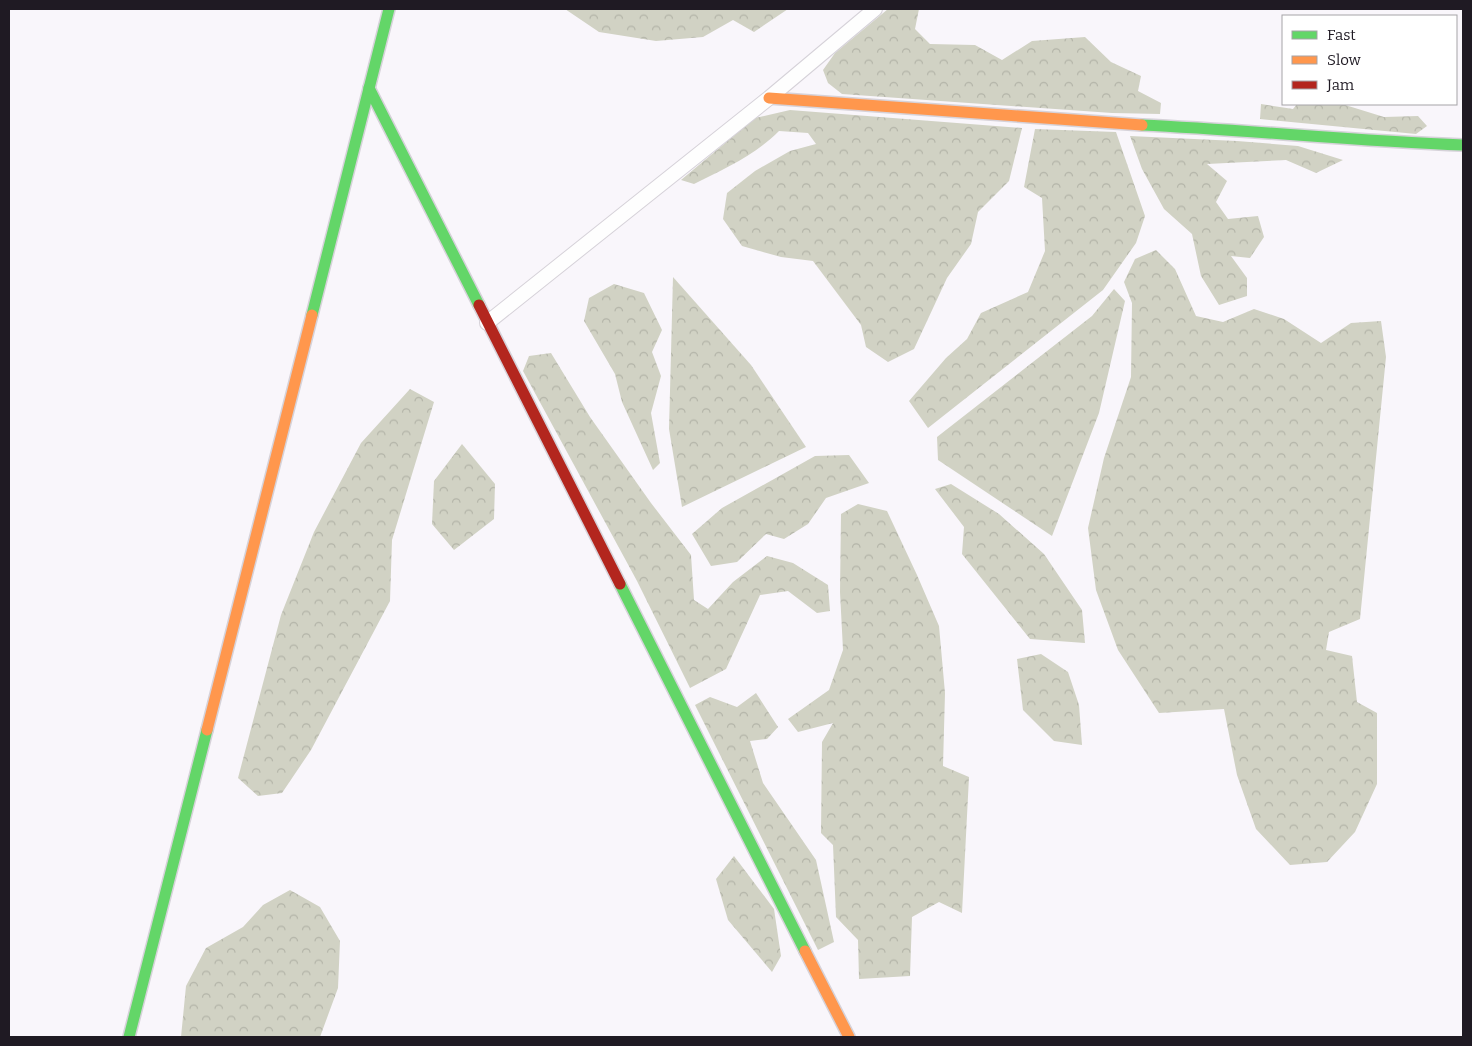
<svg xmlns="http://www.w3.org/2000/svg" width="1472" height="1046" viewBox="0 0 1472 1046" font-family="Bitter,serif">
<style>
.forest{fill:url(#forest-crowns)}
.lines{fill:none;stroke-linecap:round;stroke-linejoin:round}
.street-casing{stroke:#d6d2d9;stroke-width:16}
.fast-casing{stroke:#d6d2d9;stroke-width:14}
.slow-casing{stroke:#d6d2d9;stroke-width:14}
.jam-casing{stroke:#d6d2d9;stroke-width:14}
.street{stroke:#fefefe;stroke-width:14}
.fast{stroke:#63d668;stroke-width:11}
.slow{stroke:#ff974d;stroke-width:11}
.jam{stroke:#b3261e;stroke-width:11}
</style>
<defs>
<pattern id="forest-crowns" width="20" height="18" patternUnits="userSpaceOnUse" patternTransform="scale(1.25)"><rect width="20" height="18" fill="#d1d2c4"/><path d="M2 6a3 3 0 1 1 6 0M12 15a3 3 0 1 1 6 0" fill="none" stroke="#b3b4a8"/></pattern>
</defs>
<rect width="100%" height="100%" fill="#f9f6fb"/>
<g class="forest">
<path d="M565 9H788L754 32 733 20 703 37 656 41 599 32Z"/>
<path d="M888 9H919L915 29 930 44 975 45 1002 60 1032 41 1085 37 1111 62 1141 76 1138 91 1161 103 1160 114 1112 113 842 94 828 83 823 70 835 53Z"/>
<path d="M1261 104 1293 109 1297 104H1342L1384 117 1418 116 1427 126 1416 134 1260 119Z"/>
<path d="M790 110 1022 128 1009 181 978 212 971 244 947 278 914 349 888 362 866 347 861 325 813 261 781 257 742 246 723 219 727 193 755 171 790 151 816 144 808 133 779 131C755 155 724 169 694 184L681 180 755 118Z"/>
<path d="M1035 129 1116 132 1145 216 1136 243 1103 290 928 428 909 401 946 358 967 339 981 313 1028 292 1045 251 1042 198 1024 187Z"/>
<path d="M1130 136 1237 141 1298 146 1343 160 1316 173 1286 160 1207 164 1227 181 1216 202 1228 219 1258 216 1264 237 1250 258 1231 256 1247 278V296L1219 305 1201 276 1192 234 1164 209 1142 169Z"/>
<path d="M1156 250 1175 269 1196 316 1223 322 1254 309 1284 319 1321 343 1351 323 1381 321 1386 357 1360 619 1329 632 1326 650 1352 656 1357 702 1377 713V784L1355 832 1327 862 1290 865 1256 829 1237 775 1224 709 1159 713 1118 650 1096 590 1088 528 1104 458 1131 377 1132 303 1124 282 1135 259Z"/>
<path d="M673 277 751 365 806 447 682 507 669 429Z"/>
<path d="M614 284 644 293 662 330 652 352 661 376 651 413 660 463 653 470 622 402 615 374 584 321 589 298Z"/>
<path d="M1114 289 1125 301 1099 413 1052 536 938 460 937 437 1092 316Z"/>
<path d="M551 353 590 417 651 503 691 555 694 600 708 609 733 582 767 556 793 563 828 585 830 611 817 613 788 591 760 595 726 669 690 688 637 581 523 371 529 356Z"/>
<path d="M410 389 434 402 392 540 390 601 311 750 282 793 258 796 238 778 281 615 314 532 361 443Z"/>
<path d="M462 444 495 484 494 519 454 550 432 524 434 481Z"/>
<path d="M849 455 869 483 826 498 808 524 784 539 766 534 737 562 711 566 692 534 722 508 815 456Z"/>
<path d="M951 484 999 514 1044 554 1082 610 1085 643 1030 639 962 554 964 527 935 489Z"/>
<path d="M858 504 887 511 917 575 939 626 945 693 943 766 969 777 962 913 939 902 912 917 910 976 859 979 858 940 836 917 833 845 821 833 822 742 833 723 798 732 788 719 829 690 843 650 840 592 841 514Z"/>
<path d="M1041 654 1068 672 1079 705 1082 745 1054 741 1023 710 1017 659Z"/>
<path d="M756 693 778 727 767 739 750 741 763 783 816 860 834 942 818 950 695 705 710 697 737 707Z"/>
<path d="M734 856 774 909 781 956 772 972 728 920 716 879Z"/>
<path d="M290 890 320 907 340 941 338 988 320 1037H181L186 986 206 948 243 927 263 905Z"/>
</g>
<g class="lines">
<g class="street-casing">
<path id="street" d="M487 323 769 98 875 9"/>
</g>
<g class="fast-casing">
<g id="fast">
<path d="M369 88 479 305"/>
<path d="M1142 125C1249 130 1356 141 1463 145"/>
<path d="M312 315 389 9"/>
<path d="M620 584 805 951"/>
<path d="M129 1037 207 730"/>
</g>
</g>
<g class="slow-casing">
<g id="slow">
<path d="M769 98 1142 125"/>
<path d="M207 730 312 315"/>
<path d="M805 951 849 1037"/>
</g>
</g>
<g class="jam-casing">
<path id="jam" d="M479 305 620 584"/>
</g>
<use href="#street" class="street"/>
<use href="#fast" class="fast"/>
<use href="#slow" class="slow"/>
<use href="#jam" class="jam"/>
</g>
<rect width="1472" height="1046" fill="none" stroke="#1f1a23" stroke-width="20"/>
<rect x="1282" y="15" width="175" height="90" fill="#ffffff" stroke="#a5a3a7"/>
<rect x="1292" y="31" width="25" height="8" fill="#63d668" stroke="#a5a3a7"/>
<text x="1327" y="40" font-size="15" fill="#1f1a23">Fast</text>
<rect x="1292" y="56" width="25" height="8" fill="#ff974d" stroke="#a5a3a7"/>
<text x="1327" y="65" font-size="15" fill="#1f1a23">Slow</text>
<rect x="1292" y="81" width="25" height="8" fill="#b3261e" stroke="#a5a3a7"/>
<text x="1327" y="90" font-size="15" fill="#1f1a23">Jam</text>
</svg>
